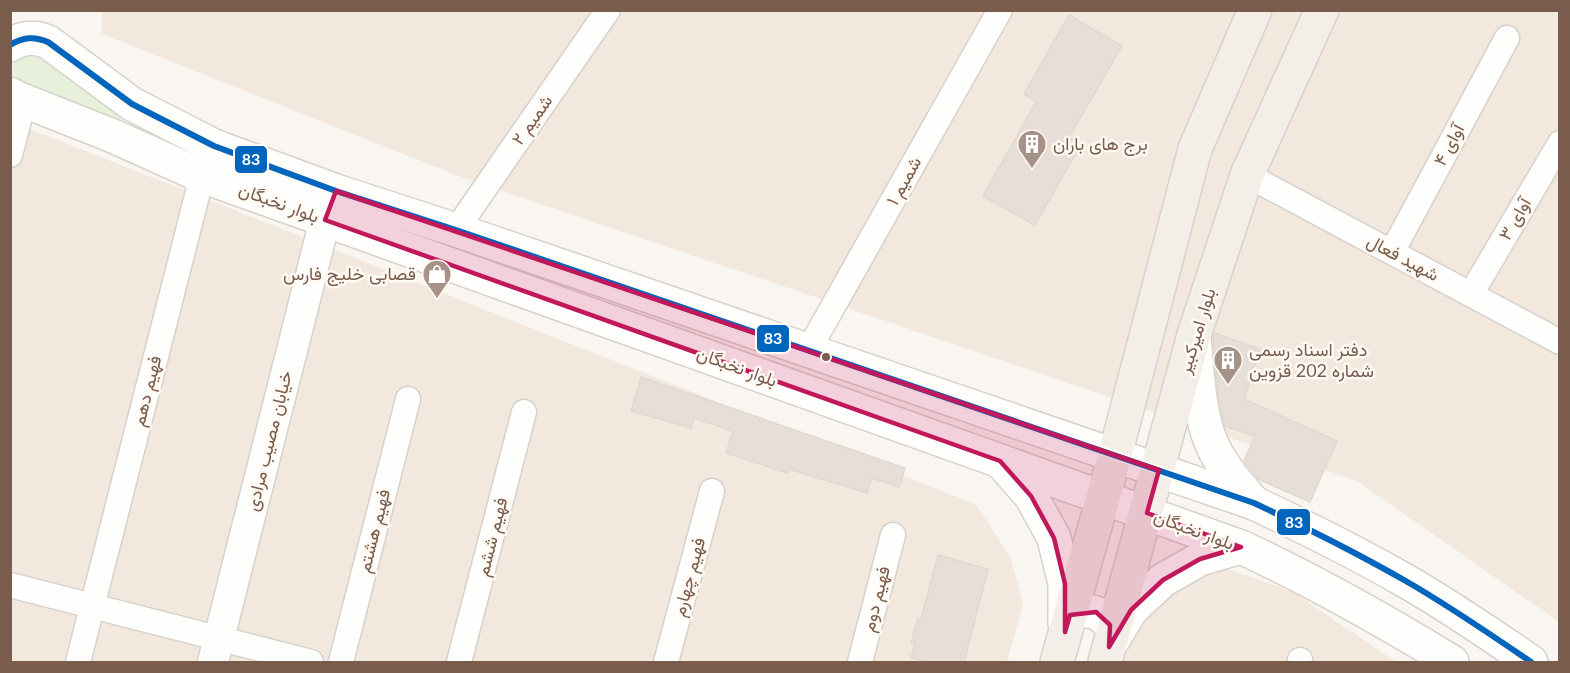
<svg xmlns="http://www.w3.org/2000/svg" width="1570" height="673" viewBox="0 0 1570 673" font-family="Lato,Vazirmatn,sans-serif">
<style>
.residential{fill:#f2e8de}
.green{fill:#e7f0db}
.building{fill:#e6ded7;stroke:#e2d8d2;stroke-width:1.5}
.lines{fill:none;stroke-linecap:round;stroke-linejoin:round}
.minor-casing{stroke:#d7d1cb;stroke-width:27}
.tertiary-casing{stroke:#d7d1cb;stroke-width:33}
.secondary-casing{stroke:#d9d2cb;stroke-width:36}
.primary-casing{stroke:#dad1cc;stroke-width:36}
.minor{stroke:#fefefd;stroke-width:24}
.tertiary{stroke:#fefefd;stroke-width:30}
.secondary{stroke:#fefefd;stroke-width:33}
.primary{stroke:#f3eee8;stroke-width:33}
.bus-1-casing{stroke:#fffaf3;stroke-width:10}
.bus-1{stroke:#0065bd;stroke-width:6}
.marked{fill:#c2185b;fill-opacity:0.2;stroke:#c2185b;stroke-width:4.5;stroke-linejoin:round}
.bus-dot{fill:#7a5c4d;stroke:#fffaf3;stroke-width:2}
.labels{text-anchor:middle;stroke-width:5;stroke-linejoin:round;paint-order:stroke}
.street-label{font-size:18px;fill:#7a5c4d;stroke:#fffaf3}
.poi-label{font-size:18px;fill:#7a5c4d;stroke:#fffaf3;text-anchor:start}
.line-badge{stroke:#fffaf3;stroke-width:2}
.badge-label{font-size:16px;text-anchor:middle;font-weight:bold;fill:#fff}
</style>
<rect width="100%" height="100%" fill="#f9f5f0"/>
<g class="residential">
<path d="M102 11H1559V622L1357 481 464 178 102 34Z"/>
<path d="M10 121 977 505 1011 559 1023 604 1007 662H11Z"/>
<path d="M1200 559 1293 592 1396 662H1096Z"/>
</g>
<path class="green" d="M45 52 127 121C103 115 32 99 17 84 9 76 13 63 18 55Z"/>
<g class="building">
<path d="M1069 15 1122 46 1069 137 1081 144 1035 225 983 196 1036 102 1024 94Z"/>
<path d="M1214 333 1260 349 1244 399 1337 441 1310 502 1258 479 1244 461 1255 436 1225 426 1218 393 1213 338Z"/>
<path d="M641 377 905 468 899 487 872 478 867 493 789 469 788 473 726 453 733 431 694 418 691 428 631 411Z"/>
<path d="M938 555 988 569 964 663H929L911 658 915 644 911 643 918 618 921 619Z"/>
</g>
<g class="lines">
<g class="minor-casing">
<g id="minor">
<path d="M10 155 24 101"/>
<path d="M1247 175 1560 342"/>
<path d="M456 230 608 10"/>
<path d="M1392 252 1507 38"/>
<path d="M1471 294 1560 143"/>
<path d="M808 351 1000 10"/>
<path d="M10 585 311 662"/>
<path d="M78 662 202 176"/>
<path d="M341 662 408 399"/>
<path d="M459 662 524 412"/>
<path d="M666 662 712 491"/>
<path d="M860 662 893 535"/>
<path d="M1300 662V660"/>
</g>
</g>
<g class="tertiary-casing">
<path id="tertiary" d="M213 662 325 220 333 198"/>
</g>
<g class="secondary-casing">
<g id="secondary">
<path d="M10 45C23 37 34 36 48 42L132 104 214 146 336 191 456 230 1254 503C1305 527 1355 552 1404 580 1448 605 1490 634 1531 662"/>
<path d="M10 94 17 98 113 136 202 176 1241 547C1314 581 1383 620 1452 662"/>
<path d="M1194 338C1198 374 1198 418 1215 451 1226 471 1240 487 1254 503"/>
<path d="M1001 462 1031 496 1054 538 1065 584V623"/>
<path d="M1070 615C1088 606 1106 613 1113 631"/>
<path d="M1113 640 1131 610 1163 580 1200 559 1241 547"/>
</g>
</g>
<g class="primary-casing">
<g id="primary">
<path d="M1057 662 1115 455 1195 149 1255 10"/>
<path d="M1105 662 1194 335 1247 175 1322 10"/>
</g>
</g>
<use href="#minor" class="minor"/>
<use href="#tertiary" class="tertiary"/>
<use href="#secondary" class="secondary"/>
<use href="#primary" class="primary"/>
<g class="bus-1-casing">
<path id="bus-1" d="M10 45C23 37 34 36 48 42L132 104 214 146 336 191 456 230 1254 503C1305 527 1355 552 1404 580 1448 605 1490 634 1531 662"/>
</g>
<use href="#bus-1" class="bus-1"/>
</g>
<path class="marked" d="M336 191 1159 470 1147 513 1241 547 1200 559 1163 580 1131 610 1109 647 1110 625 1096 612 1070 615 1065 632V584L1054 538 1031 496 1000 461 325 220Z"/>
<defs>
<g id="building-pin" transform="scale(1.5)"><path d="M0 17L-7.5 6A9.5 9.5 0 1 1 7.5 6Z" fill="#a69286" stroke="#fffaf3"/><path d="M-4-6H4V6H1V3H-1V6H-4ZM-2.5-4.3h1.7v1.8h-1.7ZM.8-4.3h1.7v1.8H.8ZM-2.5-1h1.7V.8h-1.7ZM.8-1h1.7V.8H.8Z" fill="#fff"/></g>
<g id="shop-pin" transform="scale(1.5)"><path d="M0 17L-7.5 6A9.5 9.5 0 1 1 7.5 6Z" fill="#a69286" stroke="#fffaf3"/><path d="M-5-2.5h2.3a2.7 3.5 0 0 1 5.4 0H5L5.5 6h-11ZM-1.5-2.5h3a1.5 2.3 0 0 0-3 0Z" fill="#fff"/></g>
</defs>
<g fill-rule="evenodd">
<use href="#building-pin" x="1032" y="144"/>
<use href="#shop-pin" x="437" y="274"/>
<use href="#building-pin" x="1228" y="360"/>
</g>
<circle class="bus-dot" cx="826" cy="357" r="5"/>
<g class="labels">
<g class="street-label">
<text transform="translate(532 120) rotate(-55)" y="6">شمیم ۲</text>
<text transform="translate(1449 145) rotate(-62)" y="6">آوای ۴</text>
<text transform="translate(904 181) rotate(-61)" y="6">شمیم ۱</text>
<text transform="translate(279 203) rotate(20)" y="6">بلوار نخبگان</text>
<text transform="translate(1515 219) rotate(-60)" y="6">آوای ۳</text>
<text transform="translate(1403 258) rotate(28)" y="6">شهید فعال</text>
<text transform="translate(1197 331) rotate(-73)" y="6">بلوار امیرکبیر</text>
<text transform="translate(737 367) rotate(20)" y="6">بلوار نخبگان</text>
<text transform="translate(147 391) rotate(-76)" y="6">فهیم دهم</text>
<text transform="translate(269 441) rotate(-76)" y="6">خیابان مصیب مرادی</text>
<text transform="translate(1194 530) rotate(20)" y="6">بلوار نخبگان</text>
<text transform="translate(374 531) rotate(-76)" y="6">فهیم هشتم</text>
<text transform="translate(492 537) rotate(-76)" y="6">فهیم ششم</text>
<text transform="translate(689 577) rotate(-75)" y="6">فهیم چهارم</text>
<text transform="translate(876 599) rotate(-76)" y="6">فهیم دوم</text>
</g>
<g class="poi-label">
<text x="1053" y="150">برج های باران</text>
<text x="416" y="280" text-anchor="end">قصابی خلیج فارس</text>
<text x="1249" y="356">دفتر اسناد رسمی<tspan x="1249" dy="21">شماره 202 قزوین</tspan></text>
</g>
</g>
<g class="line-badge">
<rect x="234" y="145" width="34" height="29" rx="6" fill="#0065bd"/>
<rect x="756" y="324" width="34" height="29" rx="6" fill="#0065bd"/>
<rect x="1276" y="508" width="35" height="28" rx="6" fill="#0065bd"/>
</g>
<g class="badge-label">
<text x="251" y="165">83</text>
<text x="773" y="344">83</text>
<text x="1294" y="528">83</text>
</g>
<rect width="1570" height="673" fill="none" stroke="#7a5c4d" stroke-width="24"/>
</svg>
